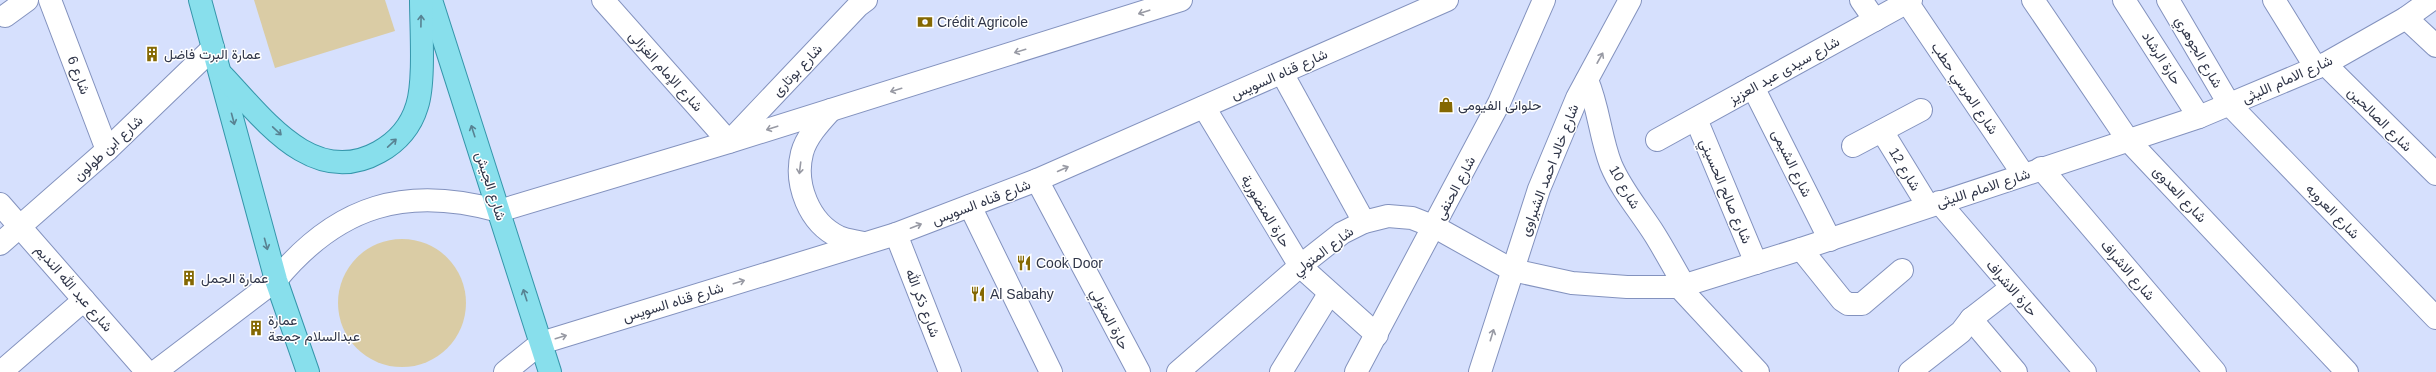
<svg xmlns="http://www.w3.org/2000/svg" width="2436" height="372" viewBox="0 0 2436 372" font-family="Arial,Vazirmatn,sans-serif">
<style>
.green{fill:#dacca5}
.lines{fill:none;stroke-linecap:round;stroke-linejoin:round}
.street-casing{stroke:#8392be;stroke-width:24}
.secondary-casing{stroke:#8392be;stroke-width:24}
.primary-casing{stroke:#3596ab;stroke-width:24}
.street{stroke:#fff;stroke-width:22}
.secondary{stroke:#fff;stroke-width:22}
.primary{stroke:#88dfec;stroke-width:22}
.oneway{stroke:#989aa4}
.oneway2{stroke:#588292}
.labels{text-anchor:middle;stroke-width:3;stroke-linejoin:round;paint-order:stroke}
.poi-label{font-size:14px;fill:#303649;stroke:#fff;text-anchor:start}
.street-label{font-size:14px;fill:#303649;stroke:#fff}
</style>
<rect width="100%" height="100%" fill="#d6e0fd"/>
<g class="green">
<path d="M254 0H385L395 31 275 68Z"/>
<circle cx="402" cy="303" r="64"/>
</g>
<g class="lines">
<g class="street-casing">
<g id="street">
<path d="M50 0 107 150"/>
<path d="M603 0 729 142 858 6 866 0"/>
<path d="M1861 0 1875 20"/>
<path d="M2033 0 2128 140 2347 372"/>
<path d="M2124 0 2199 117"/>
<path d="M2168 0 2229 104 2436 318"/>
<path d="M2274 0 2316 68"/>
<path d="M1907 2 2023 174"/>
<path d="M5 16 27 0"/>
<path d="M2406 18 2436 46"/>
<path d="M2325 64 2436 174"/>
<path d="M1282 73 1364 222"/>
<path d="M1587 80C1599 108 1600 137 1611 165 1622 191 1640 211 1655 235 1665 251 1674 268 1684 285"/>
<path d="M1753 87 1830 240"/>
<path d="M1204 107 1300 266 1377 335"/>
<path d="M1696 119 1756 263"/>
<path d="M1882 131 1928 206"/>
<path d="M1657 140 1911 0"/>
<path d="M1853 146 1921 110"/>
<path d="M2041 168 2215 372"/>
<path d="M1037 180 1139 372"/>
<path d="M1939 202 2085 372"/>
<path d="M0 204 147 372"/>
<path d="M970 206 1051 372"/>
<path d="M896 234 950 372"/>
<path d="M0 244 107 150 213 48"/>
<path d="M1801 249 1842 300 1848 304H1862L1902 270"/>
<path d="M1679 287 1758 372"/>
<path d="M2011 288 1971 319 2016 372"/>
<path d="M1 372 84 300"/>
<path d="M155 372 276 280"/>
<path d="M1178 372 1300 266 1342 233 1364 222 1388 216 1412 218 1435 227 1512 270 1572 283 1627 287H1679L1801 249 2199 117 2325 64 2406 18 2431 0"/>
<path d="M1281 372 1329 294"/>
<path d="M1356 372 1499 103 1544 0"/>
<path d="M1480 372 1539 189 1577 98 1630 0"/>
<path d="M1910 372 1961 332 1971 319"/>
</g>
</g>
<g class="secondary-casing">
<g id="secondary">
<path d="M831 110C820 122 806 137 802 153 794 184 809 223 839 237 846 240 855 241 863 243"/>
<path d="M276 280C338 205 406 185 499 211L729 142 1181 0"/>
<path d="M505 372 541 343 896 234 1037 180 1447 0"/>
</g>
</g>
<g class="primary-casing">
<g id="primary">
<path d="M200 0 276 280 308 372"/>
<path d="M431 0 550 372"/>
<path d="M223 76C263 118 313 189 379 152 397 142 411 126 417 106 425 82 421 27 421 0"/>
</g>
</g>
<use href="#street" class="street"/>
<use href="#secondary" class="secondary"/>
<use href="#primary" class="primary"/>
</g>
<defs><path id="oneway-shaft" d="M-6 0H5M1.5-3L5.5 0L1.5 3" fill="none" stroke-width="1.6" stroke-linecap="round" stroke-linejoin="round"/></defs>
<g class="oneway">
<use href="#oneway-shaft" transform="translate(1144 12) rotate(162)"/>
<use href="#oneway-shaft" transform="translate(1020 51) rotate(163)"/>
<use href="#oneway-shaft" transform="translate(1600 58) rotate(-61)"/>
<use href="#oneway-shaft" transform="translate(896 90) rotate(163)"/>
<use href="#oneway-shaft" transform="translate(772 128) rotate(162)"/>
<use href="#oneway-shaft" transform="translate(800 168) rotate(97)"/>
<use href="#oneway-shaft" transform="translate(1063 169) rotate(-24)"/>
<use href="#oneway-shaft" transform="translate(916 226) rotate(-21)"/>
<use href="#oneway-shaft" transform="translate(739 282) rotate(-17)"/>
<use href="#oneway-shaft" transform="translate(1492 335) rotate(-73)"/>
<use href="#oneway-shaft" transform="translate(561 337) rotate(-17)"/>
</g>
<g class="oneway2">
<use href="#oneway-shaft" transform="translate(421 21) rotate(-89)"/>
<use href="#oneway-shaft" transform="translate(233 119) rotate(75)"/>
<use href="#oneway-shaft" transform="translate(277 131) rotate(43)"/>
<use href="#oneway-shaft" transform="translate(473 131) rotate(-108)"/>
<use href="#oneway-shaft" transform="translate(392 143) rotate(-43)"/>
<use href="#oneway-shaft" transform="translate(266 244) rotate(75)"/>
<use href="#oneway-shaft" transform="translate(525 295) rotate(-108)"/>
</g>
<defs>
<g id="bank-bare" transform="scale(1.2)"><path d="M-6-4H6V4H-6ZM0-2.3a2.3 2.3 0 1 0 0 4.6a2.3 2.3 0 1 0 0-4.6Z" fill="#846802" stroke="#fff" stroke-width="2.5" paint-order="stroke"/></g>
<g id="building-bare" transform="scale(1.2)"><path d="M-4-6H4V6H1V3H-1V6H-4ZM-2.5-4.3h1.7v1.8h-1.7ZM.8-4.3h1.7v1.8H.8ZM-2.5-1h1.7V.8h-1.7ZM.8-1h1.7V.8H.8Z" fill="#846802" stroke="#fff" stroke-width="2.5" paint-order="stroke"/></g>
<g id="shop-bare" transform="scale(1.2)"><path d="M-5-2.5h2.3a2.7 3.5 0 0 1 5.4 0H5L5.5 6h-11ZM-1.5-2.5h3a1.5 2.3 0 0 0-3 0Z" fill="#846802" stroke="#fff" stroke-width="2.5" paint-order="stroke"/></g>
<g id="restaurant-bare" transform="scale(1.2)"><path d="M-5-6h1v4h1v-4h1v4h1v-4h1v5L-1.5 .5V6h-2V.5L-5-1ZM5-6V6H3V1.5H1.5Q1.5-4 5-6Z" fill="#846802" stroke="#fff" stroke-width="2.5" paint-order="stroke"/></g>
</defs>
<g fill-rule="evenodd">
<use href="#bank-bare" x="925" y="22"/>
<use href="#building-bare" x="152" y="54"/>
<use href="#shop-bare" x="1446" y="105"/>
<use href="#restaurant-bare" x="1024" y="263"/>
<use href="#building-bare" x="189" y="278"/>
<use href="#restaurant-bare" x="978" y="294"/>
<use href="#building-bare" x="256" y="328"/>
</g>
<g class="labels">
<g class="poi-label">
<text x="937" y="27">Crédit Agricole</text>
<text x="164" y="59">عمارة البرت فاضل</text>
<text x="1458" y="110">حلوانى الفيومى</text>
<text x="1036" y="268">Cook Door</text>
<text x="201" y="283">عمارة الجمل</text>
<text x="990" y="299">Al Sabahy</text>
<text x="268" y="325">عمارة<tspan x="268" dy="16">عبدالسلام جمعة</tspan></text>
</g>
<g class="street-label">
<text transform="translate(2199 52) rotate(60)" y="5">شارع الجوهري</text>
<text transform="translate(2162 58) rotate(57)" y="5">حارة الرشاد</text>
<text transform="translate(797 70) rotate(-47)" y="5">شارع بوتارى</text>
<text transform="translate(1784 70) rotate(-29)" y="5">شارع سيدى عبد العزيز</text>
<text transform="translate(666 71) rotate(48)" y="5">شارع الإمام الغزالى</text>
<text transform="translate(1279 74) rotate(-24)" y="5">شارع قناه السويس</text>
<text transform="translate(79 75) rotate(69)" y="5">شارع 6</text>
<text transform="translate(2287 79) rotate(-24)" y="5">شارع الامام الليثى</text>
<text transform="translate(1965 88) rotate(56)" y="5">شارع المرسي حطب</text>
<text transform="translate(2380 119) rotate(45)" y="5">شارع الصالحين</text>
<text transform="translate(108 148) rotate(-43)" y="5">شارع ابن طولون</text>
<text transform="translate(1792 163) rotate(64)" y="5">شارع الشيمى</text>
<text transform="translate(1905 169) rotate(59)" y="5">شارع 12</text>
<text transform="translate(1549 170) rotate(-69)" y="5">شارع خالد احمد الشبراوى</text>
<text transform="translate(491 186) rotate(72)" y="5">شارع الجيش</text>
<text transform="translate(1625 187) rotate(60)" y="5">شارع 10</text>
<text transform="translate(1455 188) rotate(-62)" y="5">شارع الحنفى</text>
<text transform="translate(1983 188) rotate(-18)" y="5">شارع الامام الليثى</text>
<text transform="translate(1726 191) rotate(67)" y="5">شارع صالح الحسيني</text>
<text transform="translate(2180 194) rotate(47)" y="5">شارع العدوى</text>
<text transform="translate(981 202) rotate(-21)" y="5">شارع قناه السويس</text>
<text transform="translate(1266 211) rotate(59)" y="5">حارة المنصورية</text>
<text transform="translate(2333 211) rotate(46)" y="5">شارع العروبه</text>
<text transform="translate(1323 251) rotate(-37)" y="5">شارع المتولي</text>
<text transform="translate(2128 270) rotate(49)" y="5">شارع الاشراف</text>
<text transform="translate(74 288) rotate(49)" y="5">شارع عبد الله النديم</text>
<text transform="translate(2012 288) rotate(49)" y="5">حارة الاشراف</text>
<text transform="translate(673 302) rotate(-17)" y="5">شارع قناه السويس</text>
<text transform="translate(923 303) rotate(69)" y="5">شارع ذكر الله</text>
<text transform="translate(1110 319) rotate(62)" y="5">حارة المتولي</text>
</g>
</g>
</svg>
